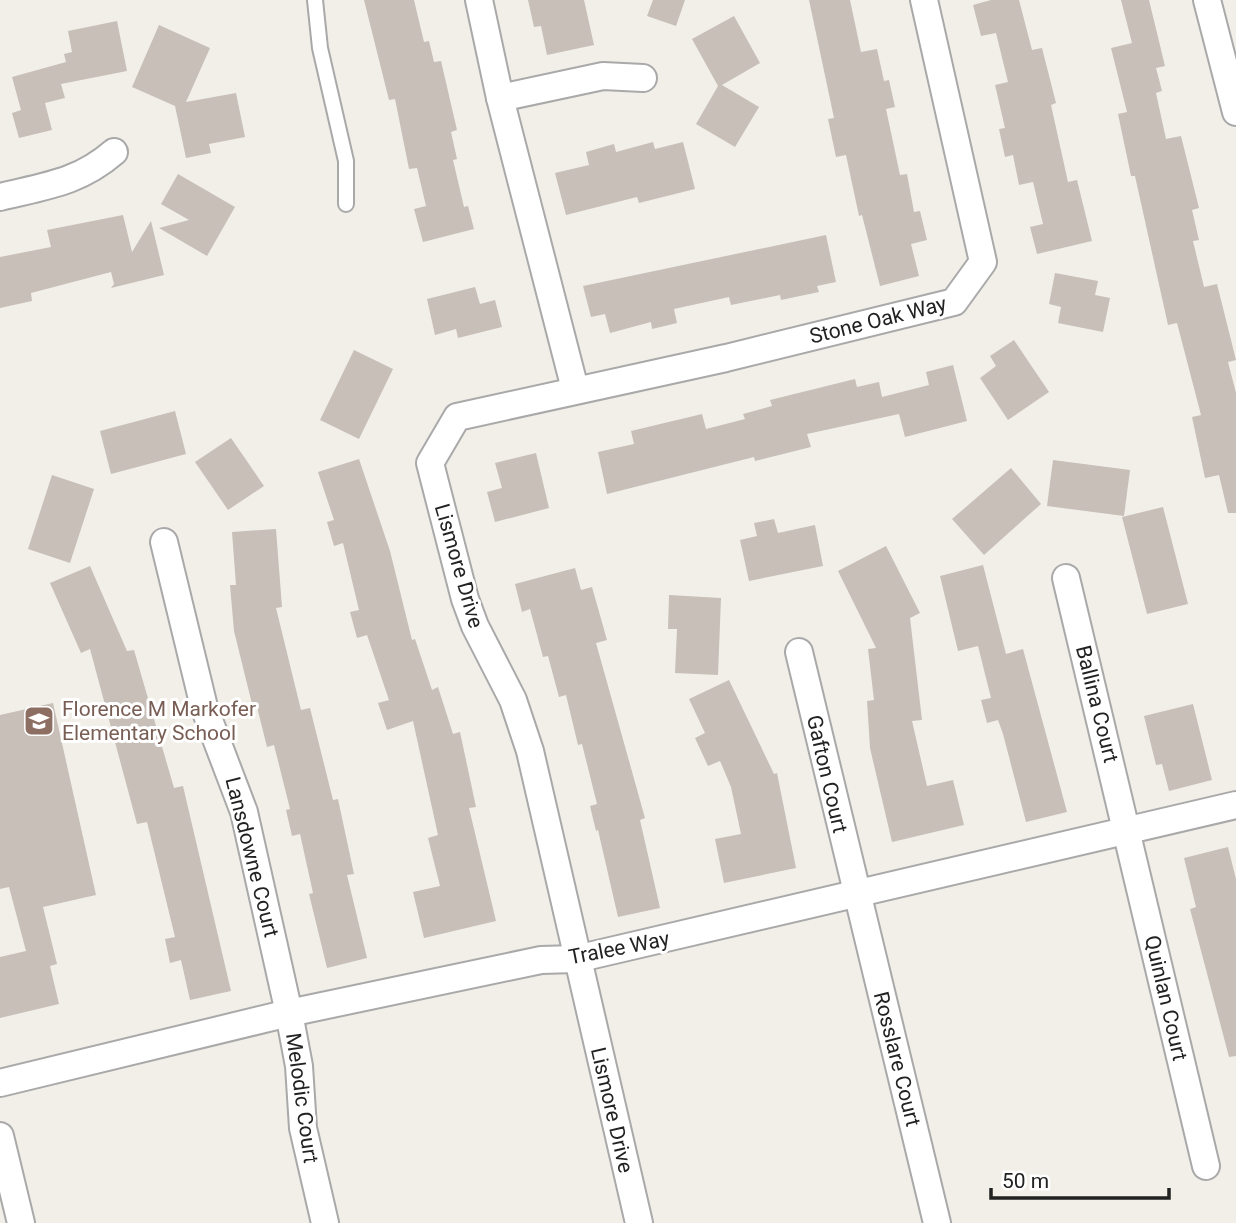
<svg xmlns="http://www.w3.org/2000/svg" width="1236" height="1223" viewBox="0 0 1236 1223" font-family="Roboto,sans-serif">
<style>
.building{fill:#c7bfb8}
.lines{fill:none;stroke-linecap:round;stroke-linejoin:round}
.lane-casing{stroke:#a9a9a9;stroke-width:18}
.street-casing{stroke:#a9a9a9;stroke-width:30}
.lane{stroke:#fff;stroke-width:14}
.street{stroke:#fff;stroke-width:26}
.labels{text-anchor:middle;stroke-width:6;stroke-linejoin:round;paint-order:stroke}
.street-label{font-size:21px;fill:#222;stroke:#fff}
.education-label{font-size:21px;fill:#785e54;stroke:#fff;text-anchor:start}
</style>
<rect width="100%" height="100%" fill="#f2efe9"/>
<g class="building">
<path d="M364 0H414L424 42 429 41 434 62 441 61 457 130 451 132 457 159 453 160 464 207 468 206 474 229 423 242 414 209 426 206 417 168 409 169 395 99 389 100Z"/>
<path d="M528 0H584L594 45 547 55 541 26 534 27Z"/>
<path d="M653 0H685L676 26 647 16Z"/>
<path d="M809 0H850L861 52 877 49 884 81 889 80 895 107 886 109 900 175 907 174 914 212 920 211 927 240 911 244 919 276 880 286 862 215 859 216 846 155 836 157 828 119 834 118Z"/>
<path d="M991 0H1019L1032 50 1042 48 1056 103 1051 105 1068 182 1077 180 1092 241 1037 254 1030 227 1043 224 1033 182 1019 185 1013 155 1005 157 999 129 1005 128 995 85 1008 82 996 33 981 36 973 5Z"/>
<path d="M1121 0H1149L1165 66 1156 68 1162 91 1156 93 1166 139 1181 136 1199 208 1192 210 1199 240 1193 241 1204 287 1217 284 1236 360 1228 362 1236 393V513H1228L1219 475 1205 478 1192 417 1201 415 1177 323 1168 325 1135 176H1131L1118 114 1127 112 1111 48 1132 43Z"/>
<path d="M734 16 760 63 722 85 759 107 735 147 696 124 718 86 692 39Z"/>
<path d="M117 21 127 71 61 84 65 98 45 103 52 130 19 138 12 113 21 110 12 77 66 62 64 54 72 52 68 31Z"/>
<path d="M159 25 210 48 186 102 236 93 245 137 209 144 211 153 186 158 175 106 132 87Z"/>
<path d="M653 142 655 149 683 142 695 189 639 203 637 197 566 215 555 173 589 165 586 152 614 144 616 152Z"/>
<path d="M178 174 235 207 207 256 159 228 189 220 161 204Z"/>
<path d="M123 215 132 252 151 221 164 275 111 288 114 284 111 272 31 293 32 301 0 308V257L51 247 47 230Z"/>
<path d="M826 235 836 282 817 286 819 292 781 300 780 295 731 305 729 297 674 309 677 323 652 329 651 322 610 333 605 314 591 317 583 286Z"/>
<path d="M1055 273 1098 281 1095 295 1110 298 1103 332 1058 323 1061 307 1049 304Z"/>
<path d="M475 287 480 304 495 300 502 327 458 338 456 329 435 335 427 299Z"/>
<path d="M1014 340 1049 392 1008 420 980 378 996 366 990 356Z"/>
<path d="M354 350 393 369 359 439 320 420Z"/>
<path d="M953 365 967 421 905 437 899 414 807 434 811 447 755 461 754 457 607 494 598 452 634 444 631 431 702 414 706 429 745 419 743 414 772 406 770 400 855 379 857 387 879 382 882 397 929 385 926 372Z"/>
<path d="M175 411 186 454 111 474 100 431Z"/>
<path d="M231 438 264 486 228 510 195 462Z"/>
<path d="M536 453 549 508 495 522 487 492 502 488 495 463Z"/>
<path d="M359 459 390 551 412 640 415 639 432 690 438 687 453 734 460 732 476 807 469 808 496 921 424 938 413 892 440 886 428 838 438 835 413 721 387 730 378 703 389 700 367 635 357 638 350 612 359 610 343 543 334 546 327 522 334 520 318 472Z"/>
<path d="M1053 460 1130 470 1124 516 1047 506Z"/>
<path d="M1011 468 1041 504 984 555 952 519Z"/>
<path d="M52 475 94 489 70 563 28 549Z"/>
<path d="M1163 507 1188 604 1147 614 1122 517Z"/>
<path d="M774 519 778 533 815 525 823 566 749 581 740 540 757 536 754 523Z"/>
<path d="M276 529 282 607 276 608 301 710 310 708 333 800 338 799 354 874 347 875 367 958 327 968 309 894 313 893 300 834 292 836 286 810 290 809 274 745 267 747 257 707 253 708 234 631 230 585H236L232 532Z"/>
<path d="M886 546 920 613 910 618 922 720 912 721 927 786 953 780 964 825 892 842 870 748 867 701 874 700 868 649 876 648 838 571Z"/>
<path d="M983 565 1006 654 1023 649 1067 812 1026 822 1003 734 998 720 987 723 981 700 991 698 978 646 958 651 940 576Z"/>
<path d="M90 566 127 651 134 650 174 788 183 786 231 991 190 1000 181 960 170 963 165 939 175 937 147 822 137 824 90 649 81 653 50 583Z"/>
<path d="M575 568 581 590 592 587 607 640 596 643 645 818 640 820 660 908 618 917 598 830 596 831 590 806 597 804 582 744 578 745 566 695 559 697 548 656 543 657 530 609 522 612 515 584Z"/>
<path d="M669 595 721 598 718 675 675 673 677 629H668Z"/>
<path d="M729 680 774 774 777 773 796 868 724 883 715 839 741 834 731 787 720 761 708 766 695 738 705 733 689 699Z"/>
<path d="M53 703 96 895 43 907 57 964 50 966 59 1004 0 1018V957L26 951 9 887 0 889V715Z"/>
<path d="M1193 704 1212 780 1169 791 1162 764 1156 765 1144 716Z"/>
<path d="M1228 847 1236 879V1056L1229 1057 1190 909 1196 907 1184 858Z"/>
</g>
<g class="lines">
<g class="lane-casing">
<path id="lane" d="M315 0 320 48 346 161V204"/>
</g>
<g class="street-casing">
<g id="street">
<path d="M479 0 500 98 575 389"/>
<path d="M1207 0 1236 112"/>
<path d="M500 98 603 76 643 78"/>
<path d="M0 197C45 186 78 183 114 152"/>
<path d="M164 542 204 707 244 812 289 1013 299 1066 303 1128 325 1223"/>
<path d="M1066 578 1206 1166"/>
<path d="M799 652 937 1223"/>
<path d="M0 1083 289 1013 541 960 576 959 1236 805"/>
<path d="M0 1136 21 1223"/>
<path d="M639 1223 530 751 513 700 475 626 465 599 430 463 457 417 726 358 954 302 983 262 924 0"/>
</g>
</g>
<use href="#lane" class="lane"/>
<use href="#street" class="street"/>
</g>
<defs>
<g id="school-square" transform="scale(1.575)"><rect x="-9" y="-9" width="18" height="18" rx="4" fill="#8d6e63" stroke="#fff"/><path d="M0-5L7-2L0 1L-7-2ZM-4 1L0 2.5L4 1V4Q0 6-4 4Z" fill="#fff"/></g>
</defs>
<g fill-rule="evenodd">
<use href="#school-square" x="39" y="721"/>
</g>
<g class="labels">
<g class="street-label">
<text transform="translate(878 320) rotate(-14)" y="7">Stone Oak Way</text>
<text transform="translate(459 566) rotate(74)" y="7">Lismore Drive</text>
<text transform="translate(1097 704) rotate(76)" y="7">Ballina Court</text>
<text transform="translate(827 774) rotate(77)" y="7">Gafton Court</text>
<text transform="translate(252 857) rotate(76)" y="7">Lansdowne Court</text>
<text transform="translate(619 948) rotate(-11)" y="7">Tralee Way</text>
<text transform="translate(1166 998) rotate(77)" y="7">Quinlan Court</text>
<text transform="translate(897 1059) rotate(76)" y="7">Rosslare Court</text>
<text transform="translate(302 1098) rotate(82)" y="7">Melodic Court</text>
<text transform="translate(612 1110) rotate(77)" y="7">Lismore Drive</text>
</g>
<g class="education-label">
<text x="62" y="716">Florence M Markofer<tspan x="62" dy="24">Elementary School</tspan></text>
</g>
</g>
<path d="M991 1188v10h178v-10" fill="none" stroke="#222222" stroke-width="3.5"/>
<text x="1002" y="1188" font-size="21" fill="#222222" stroke="#ffffff" stroke-width="5" paint-order="stroke">50 m</text>
</svg>
